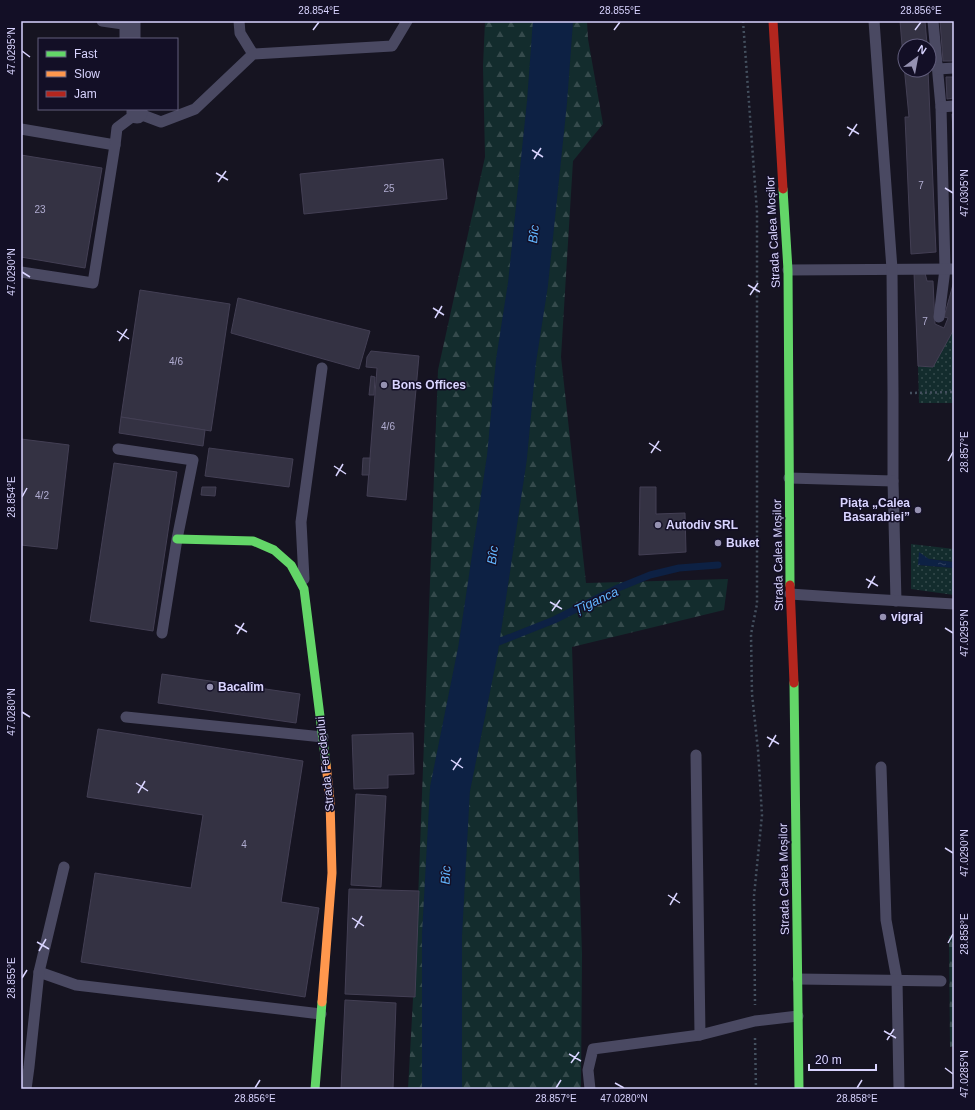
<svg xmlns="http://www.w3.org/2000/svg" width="975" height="1110" viewBox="0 0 975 1110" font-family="Arial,sans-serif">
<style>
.grass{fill:url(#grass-dots)}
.forest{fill:url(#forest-firs)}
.water{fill:url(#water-ripples)}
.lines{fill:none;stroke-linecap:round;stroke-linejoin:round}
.stream{stroke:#0d2144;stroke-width:7}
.river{stroke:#0d2144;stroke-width:40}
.building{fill:#343243;stroke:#433f54}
.path{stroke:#44505f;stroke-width:2.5;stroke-dasharray:2 3;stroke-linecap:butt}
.lane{stroke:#4a4962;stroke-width:11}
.street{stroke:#4a4962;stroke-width:21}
.fast{stroke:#63d668;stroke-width:9}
.slow{stroke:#ff974d;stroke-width:9}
.jam{stroke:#b3261e;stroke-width:9}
.ticks{fill:none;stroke:#d9d4ff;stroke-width:1.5}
.poi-dot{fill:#9591b1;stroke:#130f26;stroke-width:1.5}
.labels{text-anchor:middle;stroke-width:3;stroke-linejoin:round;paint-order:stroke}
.number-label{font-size:10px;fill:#b0acd0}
.street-label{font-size:12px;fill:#d9d4ff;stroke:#130f26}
.poi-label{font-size:12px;font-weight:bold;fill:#d9d4ff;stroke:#130f26;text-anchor:start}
.water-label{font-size:13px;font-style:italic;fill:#62b6ff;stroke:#130f26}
.neatline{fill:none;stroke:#d9d4ff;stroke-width:1.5}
.ticks-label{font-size:10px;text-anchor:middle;fill:#d9d4ff}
</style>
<defs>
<pattern id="grass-dots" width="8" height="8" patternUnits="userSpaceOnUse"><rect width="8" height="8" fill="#132c2d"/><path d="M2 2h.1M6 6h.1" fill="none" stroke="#354a4c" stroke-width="1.8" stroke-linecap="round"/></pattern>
<pattern id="forest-firs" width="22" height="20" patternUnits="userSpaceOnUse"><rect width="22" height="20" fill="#132c2d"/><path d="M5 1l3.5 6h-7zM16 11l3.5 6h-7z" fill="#354a4c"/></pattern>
<pattern id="water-ripples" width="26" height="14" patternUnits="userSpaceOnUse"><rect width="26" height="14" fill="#0d2144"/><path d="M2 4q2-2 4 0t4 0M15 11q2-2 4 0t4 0" fill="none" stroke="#304060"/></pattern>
</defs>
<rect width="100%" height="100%" fill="#161421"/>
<g class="grass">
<path d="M954 329V403H919L918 366 933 367Z"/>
<path d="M911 544 954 549V562L929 559 918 565 954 568V595L911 589Z"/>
</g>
<g class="forest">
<path d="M485 21H587L588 39 603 124 573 161 561 357 586 583 728 579 724 610 572 647 582 954 581 1089H408L417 927 438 370 485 157 483 66Z"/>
<path d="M949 936H954V1046L950 1047Z"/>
</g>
<path class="water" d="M919 552 929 559 954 562V568L918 565Z"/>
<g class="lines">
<path class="stream" d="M478 650 554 620 618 588 650 575 679 568 718 565"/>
<path class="river" d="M442 1089V935L450 789 478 650 507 457 516 361 528 284 547 102 553 21"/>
</g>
<g class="building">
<path d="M900 21H925L927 44 902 45Z"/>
<path d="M940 21H954V61H943Z"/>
<path d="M927 44V46H905V70H928L936 252 911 254 905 117H909L902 45Z"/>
<path d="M946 77H954V98L947 99Z"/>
<path d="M952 114H954V146Z"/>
<path d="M21 155 102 168 85 268 21 257Z"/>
<path d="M443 159 447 199 304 214 300 174Z"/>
<path d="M914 273H925L927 281H933L935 324 944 328 948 318 944 317 954 281V329L933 367 918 366Z"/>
<path d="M140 290 230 304 211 431 121 417Z"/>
<path d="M238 298 370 331 359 369 231 333Z"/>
<path d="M371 351 419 356 406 500 367 496 377 368 366 367 367 357Z"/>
<path d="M371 376 375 377 374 395H369Z"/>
<path d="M121 417 205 430 203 446 119 433Z"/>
<path d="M21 439 69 445 57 549 21 545Z"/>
<path d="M209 448 293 459 289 487 205 476Z"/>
<path d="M363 458H370L369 475H362Z"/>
<path d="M114 463 177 472 153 631 90 621Z"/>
<path d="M202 487H216L215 496 201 495Z"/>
<path d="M640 487H656V514L685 513 686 552 639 555Z"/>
<path d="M162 674 300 694 296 723 158 703Z"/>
<path d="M98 729 303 761 281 902 319 908 305 997 81 962 95 873 191 888 203 815 87 797Z"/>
<path d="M413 733 414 774 388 775V788L354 789 352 735Z"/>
<path d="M356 794 386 796 381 887 351 885Z"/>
<path d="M349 889 419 891 415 997 345 994Z"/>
<path d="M345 1000 396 1003 393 1089H341Z"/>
</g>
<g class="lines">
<g class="path">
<path d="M743 21 757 212V604L751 634 752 694 758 750 762 815 754 896 755 1005"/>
<path d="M910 393 954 392"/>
<path d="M755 1038 756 1089"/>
</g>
<g class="lane">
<path d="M102 21 130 25"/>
<path d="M239 21 240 33 253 54"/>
<path d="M933 21 941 107 945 269 939 317"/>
<path d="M938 69 954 68"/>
<path d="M941 107 954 106"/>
<path d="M21 129 115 145"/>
<path d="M788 270 954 269"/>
<path d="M21 272 93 283 115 145 117 128 137 113 161 122 195 109 253 54 392 46 407 21"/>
<path d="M118 449 193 460 177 539 162 633"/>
<path d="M789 478 893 481V394L892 269 874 21"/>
<path d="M893 481 896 601"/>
<path d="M304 579 301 522 322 368"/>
<path d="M790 594 850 598 954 604"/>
<path d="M126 717 323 737"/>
<path d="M696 755 700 1035"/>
<path d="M881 767 886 920 897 980 899 1089"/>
<path d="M39 972 76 985 321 1014"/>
<path d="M798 979 941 981"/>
<path d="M26 1089 29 1067 39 972 64 867"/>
<path d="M590 1089 588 1070 593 1049 700 1035 755 1021 798 1016"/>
</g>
<g class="street">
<path d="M130 21V39"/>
<path d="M137 109V113"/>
</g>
<g class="fast">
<path d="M783 189 788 270 790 585"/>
<path d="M177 539 253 541 274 550 291 565 304 589 326 764"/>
<path d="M794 683 799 1089"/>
<path d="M315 1089 322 1002"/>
</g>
<path class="slow" d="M322 1002 332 873 330 801 326 764"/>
<g class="jam">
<path d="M773 21 783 189"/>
<path d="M790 585 794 683"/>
</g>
</g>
<path class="ticks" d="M313 30 319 22M614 30 620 22M915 30 921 22M22 51 30 57M847 127 859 134M849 136 857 124M532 150 543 157M534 159 541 148M216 173 228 180M218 182 226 171M945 188 953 193M22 272 30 277M748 285 760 292M750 295 758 283M433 308 444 315M435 318 442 306M117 331 129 339M119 341 127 329M649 443 661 451M651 453 659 441M948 461 953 452M334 466 346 474M336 476 343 464M22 497 27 488M866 579 878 586M868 588 875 576M550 602 562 609M552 611 560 600M235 625 247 632M945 628 953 633M237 634 244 623M22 712 30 717M767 737 779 744M769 747 776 735M451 760 463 768M453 770 461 758M136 783 148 791M138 793 145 781M945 848 953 853M668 895 680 903M670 905 677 893M352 918 364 926M355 928 362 916M37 942 49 949M948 943 953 934M39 951 46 939M22 978 27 970M884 1031 896 1038M887 1040 894 1029M569 1054 581 1061M571 1063 579 1052M945 1068 953 1074M615 1083 624 1088M255 1088 260 1080M556 1088 561 1080M857 1088 862 1080"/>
<g class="poi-dot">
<circle cx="384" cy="385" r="4"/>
<circle cx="918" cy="510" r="4"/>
<circle cx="658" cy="525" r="4"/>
<circle cx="718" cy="543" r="4"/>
<circle cx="883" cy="617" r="4"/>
<circle cx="210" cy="687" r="4"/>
</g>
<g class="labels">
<g class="number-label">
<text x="921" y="189">7</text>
<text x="389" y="192">25</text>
<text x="40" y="213">23</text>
<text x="925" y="325">7</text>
<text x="176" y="365">4/6</text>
<text x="388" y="430">4/6</text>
<text x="42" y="499">4/2</text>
<text x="244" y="848">4</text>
</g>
<g class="street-label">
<text transform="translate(773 232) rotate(-93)" y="4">Strada Calea Moșilor</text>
<text transform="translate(778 555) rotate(-91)" y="4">Strada Calea Moșilor</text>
<text transform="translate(325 764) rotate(-96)" y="4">Strada Feredeului</text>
<text transform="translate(784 879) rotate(-91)" y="4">Strada Calea Moșilor</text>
</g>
<g class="poi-label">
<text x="392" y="389">Bons Offices</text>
<text x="910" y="507" text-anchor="end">Piața „Calea<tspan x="910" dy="14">Basarabiei”</tspan></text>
<text x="666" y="529">Autodiv SRL</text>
<text x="726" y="547">Buket</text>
<text x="891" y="621">vigraj</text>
<text x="218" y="691">Bacalîm</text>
</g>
<g class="water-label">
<text transform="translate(533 234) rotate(-84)" y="5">Bîc</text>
<text transform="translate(492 555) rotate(-82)" y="5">Bîc</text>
<text transform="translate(596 600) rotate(-25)" y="5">Țîganca</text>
<text transform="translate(445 875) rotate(-87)" y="5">Bîc</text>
</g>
</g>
<rect width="975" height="1110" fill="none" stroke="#130f26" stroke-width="44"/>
<rect x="38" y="38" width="140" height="72" fill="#130f26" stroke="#625e7d"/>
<rect x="46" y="51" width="20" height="6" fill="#63d668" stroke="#625e7d"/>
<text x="74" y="58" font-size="12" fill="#d9d4ff">Fast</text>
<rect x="46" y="71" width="20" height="6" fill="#ff974d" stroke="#625e7d"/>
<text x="74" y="78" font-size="12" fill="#d9d4ff">Slow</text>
<rect x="46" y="91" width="20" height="6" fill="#b3261e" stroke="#625e7d"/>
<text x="74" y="98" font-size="12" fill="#d9d4ff">Jam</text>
<g transform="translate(917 58) rotate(32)"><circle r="19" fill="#130f26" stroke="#625e7d"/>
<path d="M0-3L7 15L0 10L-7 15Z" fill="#9591b1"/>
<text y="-6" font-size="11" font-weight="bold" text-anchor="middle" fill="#d9d4ff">N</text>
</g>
<path d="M809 1064v6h67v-6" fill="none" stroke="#d9d4ff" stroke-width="2"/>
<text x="815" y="1064" font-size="12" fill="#d9d4ff" stroke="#130f26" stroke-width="3" paint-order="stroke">20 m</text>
<rect x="22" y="22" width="931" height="1066" class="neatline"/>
<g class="ticks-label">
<text x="319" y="14">28.854°E</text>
<text x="620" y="14">28.855°E</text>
<text x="921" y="14">28.856°E</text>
<text transform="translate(11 51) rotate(-90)" y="4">47.0295°N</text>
<text transform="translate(964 193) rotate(-90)" y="4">47.0305°N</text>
<text transform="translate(11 272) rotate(-90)" y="4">47.0290°N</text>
<text transform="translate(964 452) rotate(-90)" y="4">28.857°E</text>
<text transform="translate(11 497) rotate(-90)" y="4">28.854°E</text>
<text transform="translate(964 633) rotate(-90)" y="4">47.0295°N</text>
<text transform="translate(11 712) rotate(-90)" y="4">47.0280°N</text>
<text transform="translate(964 853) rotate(-90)" y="4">47.0290°N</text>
<text transform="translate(964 934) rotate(-90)" y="4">28.858°E</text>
<text transform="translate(11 978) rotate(-90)" y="4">28.855°E</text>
<text transform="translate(964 1074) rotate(-90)" y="4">47.0285°N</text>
<text x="255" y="1102">28.856°E</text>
<text x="556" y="1102">28.857°E</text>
<text x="624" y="1102">47.0280°N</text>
<text x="857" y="1102">28.858°E</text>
</g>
</svg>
